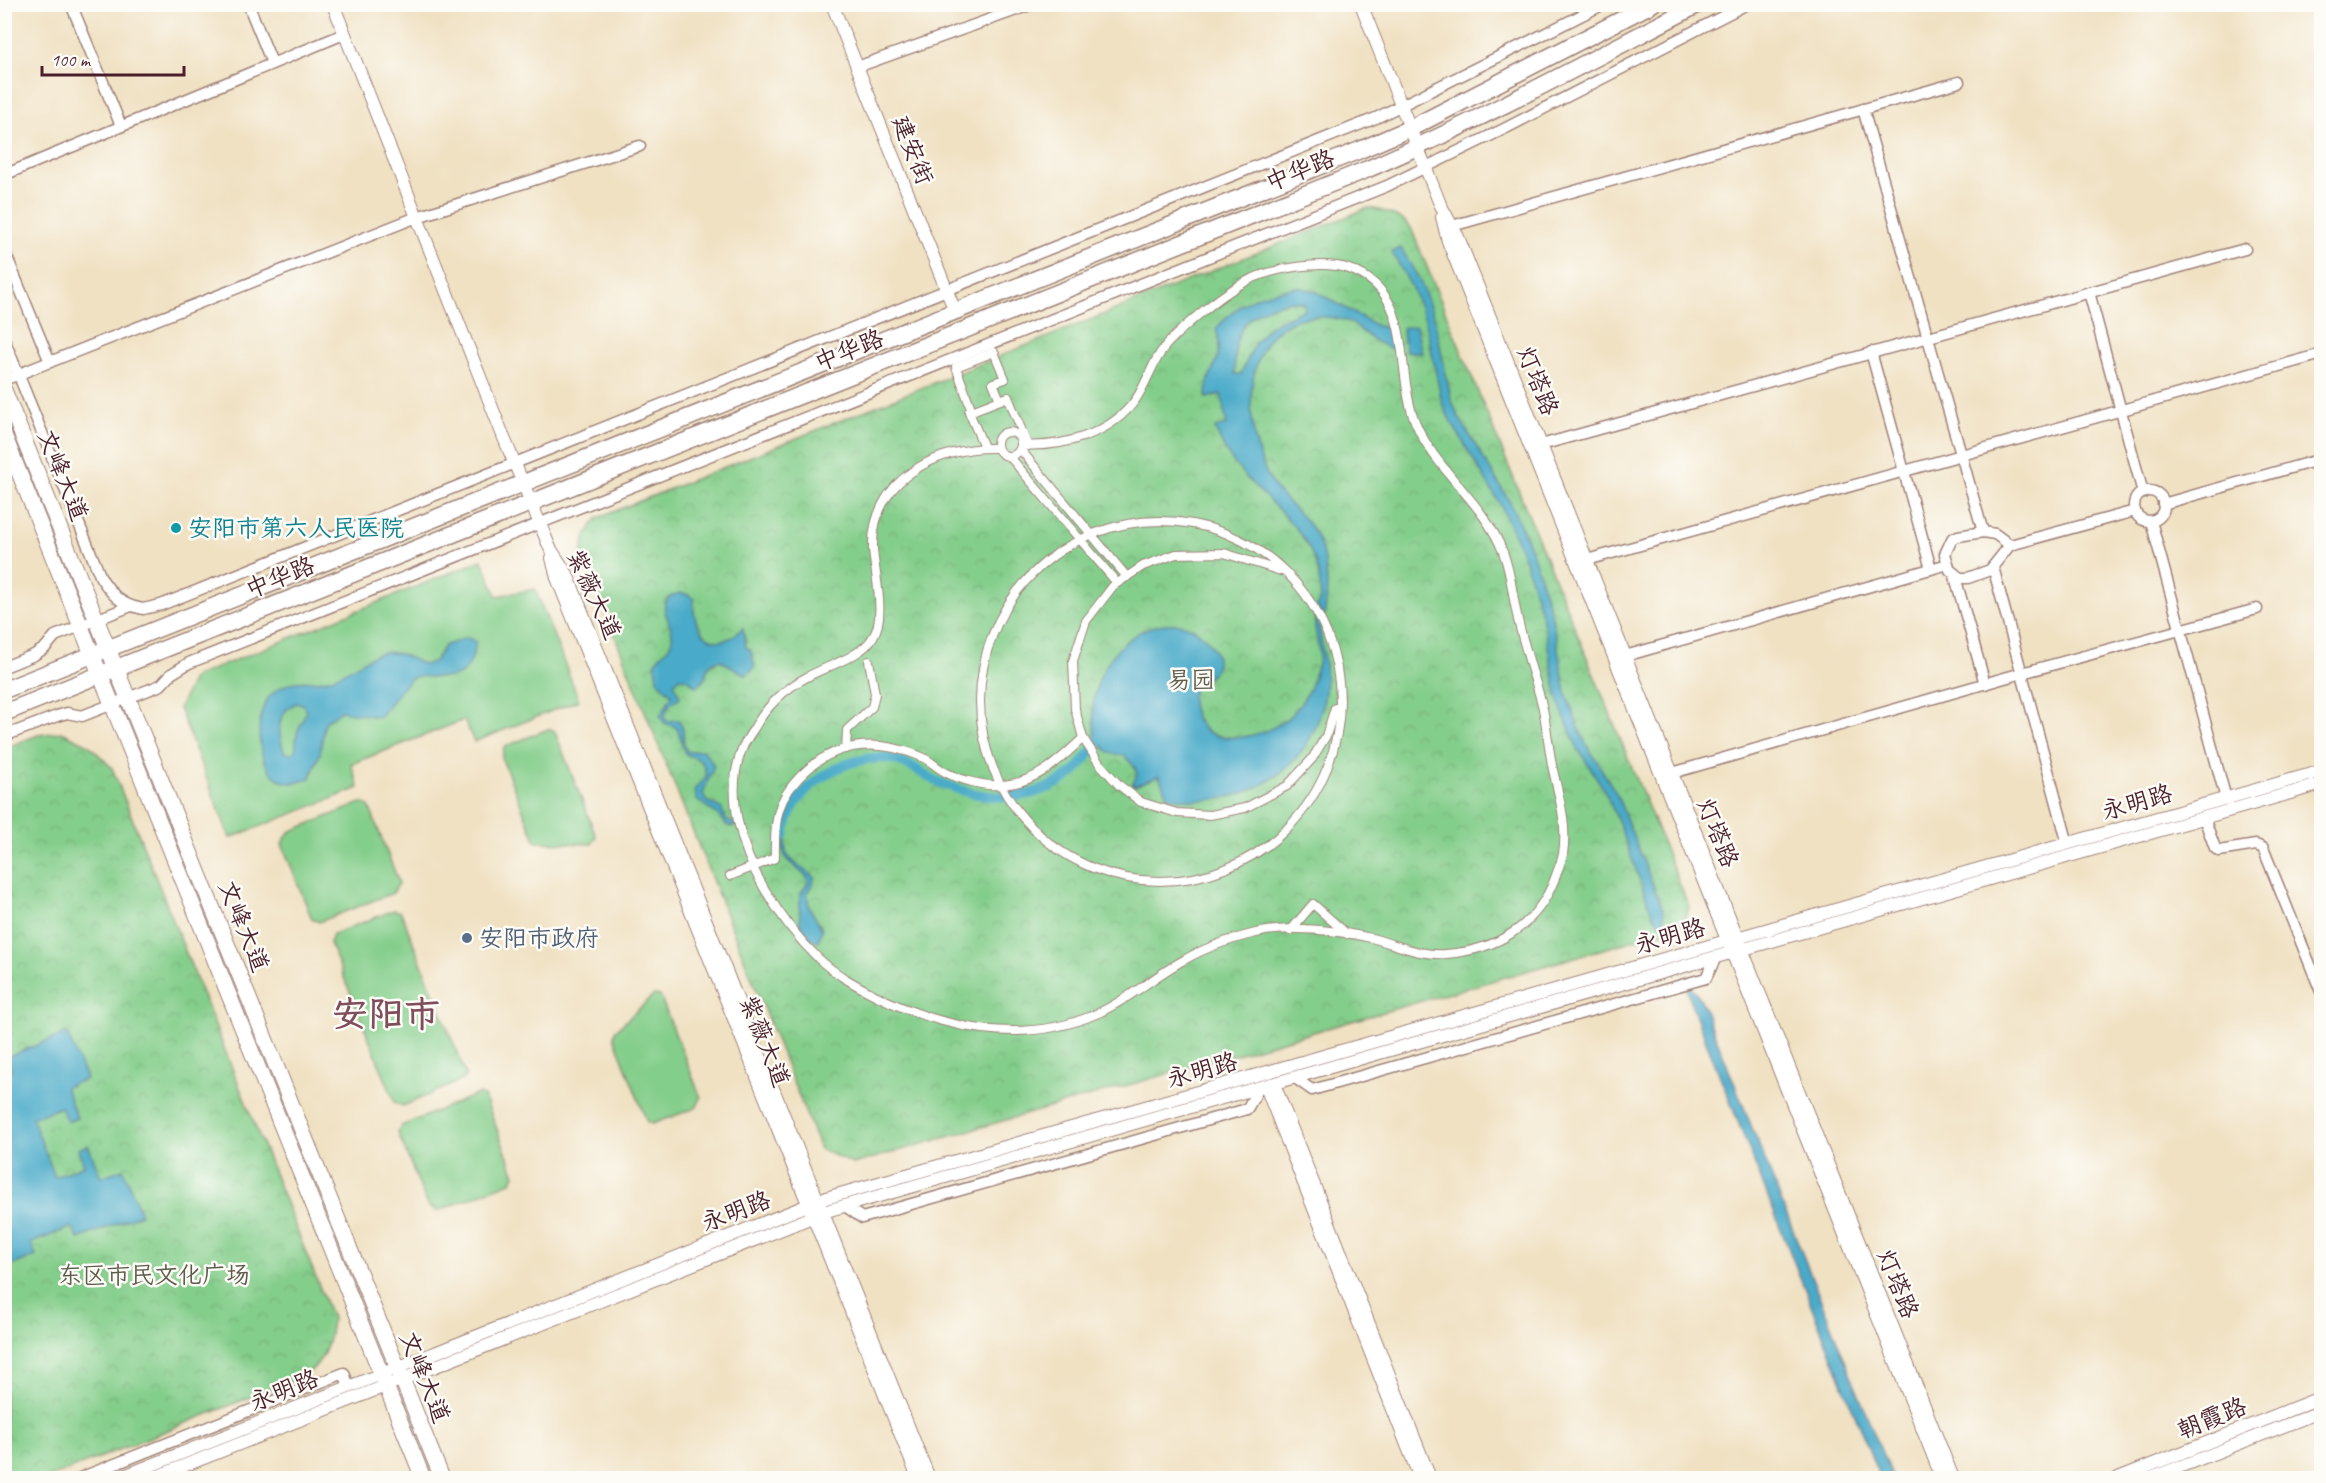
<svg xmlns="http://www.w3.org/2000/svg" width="2326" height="1483" viewBox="0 0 2326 1483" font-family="Caveat,'LXGW WenKai TC',sans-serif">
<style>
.park{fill:url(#park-crowns);stroke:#67765b;stroke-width:1.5}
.garden{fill:#84ce8b;stroke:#67765b;stroke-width:1.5}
.water{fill:#4aaac9;stroke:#4a647a;stroke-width:1.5;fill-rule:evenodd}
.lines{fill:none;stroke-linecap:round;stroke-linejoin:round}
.canal{stroke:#4aaac9;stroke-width:10}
.pedestrian-casing{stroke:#9d8077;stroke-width:10}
.minor-casing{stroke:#9d8077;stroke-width:13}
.tertiary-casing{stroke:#9d8077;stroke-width:14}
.primary-casing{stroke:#9d8077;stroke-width:17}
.trunk-casing{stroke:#9d8077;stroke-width:19}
.pedestrian{stroke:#fff;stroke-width:8}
.minor{stroke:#fff;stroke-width:10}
.tertiary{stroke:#fff;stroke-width:12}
.primary{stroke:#fff;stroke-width:15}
.trunk{stroke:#fff;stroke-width:16}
.culture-dot{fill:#0f9aa8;stroke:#fdfcf7;stroke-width:2}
.service-dot{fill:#5c6f8a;stroke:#fdfcf7;stroke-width:2}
.labels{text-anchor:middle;stroke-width:5;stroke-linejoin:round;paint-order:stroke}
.street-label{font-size:24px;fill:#4a1f2b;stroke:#fdfcf7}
.culture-label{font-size:24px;fill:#0d838f;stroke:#fdfcf7;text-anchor:start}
.park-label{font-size:24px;fill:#5e5c4d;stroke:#fdfcf7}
.service-label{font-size:24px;fill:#4e5e75;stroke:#fdfcf7;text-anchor:start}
.town-label{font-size:36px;font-weight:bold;fill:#804d5c;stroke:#fdfcf7}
</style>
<defs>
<pattern id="park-crowns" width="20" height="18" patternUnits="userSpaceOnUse" patternTransform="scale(1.5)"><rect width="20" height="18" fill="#84ce8b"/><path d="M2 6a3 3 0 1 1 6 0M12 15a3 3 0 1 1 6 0" fill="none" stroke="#74b078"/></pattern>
</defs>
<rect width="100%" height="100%" fill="#fdfcf7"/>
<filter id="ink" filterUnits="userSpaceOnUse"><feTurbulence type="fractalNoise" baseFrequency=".0167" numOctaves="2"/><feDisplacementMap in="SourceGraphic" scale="12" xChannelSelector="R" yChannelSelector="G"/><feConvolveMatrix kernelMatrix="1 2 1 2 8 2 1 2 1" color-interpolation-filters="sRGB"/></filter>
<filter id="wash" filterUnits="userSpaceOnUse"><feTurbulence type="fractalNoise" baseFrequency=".008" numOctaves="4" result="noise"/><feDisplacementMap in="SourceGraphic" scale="24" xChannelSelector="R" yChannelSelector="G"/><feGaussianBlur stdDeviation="1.35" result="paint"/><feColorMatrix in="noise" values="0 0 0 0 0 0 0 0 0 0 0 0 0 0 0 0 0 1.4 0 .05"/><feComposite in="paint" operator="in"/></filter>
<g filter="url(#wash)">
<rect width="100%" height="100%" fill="#f0e1c3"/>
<g class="park">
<path d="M1368 208C1380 209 1405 217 1411 228L1689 907 1687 915 1680 927 853 1164 820 1149 582 554C583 539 588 529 598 518Z"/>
<path d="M62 732 89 745 112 768 332 1318C330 1343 325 1359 306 1375L48 1478H5V748L38 735Z"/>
</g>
<g class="garden">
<path d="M482 560 497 596 535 589 579 700 474 742 464 720 351 764 359 788 230 838 179 708 194 677Z"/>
<path d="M548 729 555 732 596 836 592 844 536 842 502 759 504 747Z"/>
<path d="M361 803 369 806 399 883 393 893 319 922 312 919 282 844 289 832Z"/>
<path d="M394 910 401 912 466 1075 463 1080 403 1106 395 1103 330 943 333 934Z"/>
<path d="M654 995 660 996 701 1098 696 1108 652 1124 647 1122 614 1037 615 1031Z"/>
<path d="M478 1094 484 1096 515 1175 511 1182 438 1211 428 1206 398 1133 401 1126Z"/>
</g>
<g class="water">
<path d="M1401 248 1420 281 1434 317 1451 399 1458 416 1510 502 1533 554 1552 617 1566 692 1578 726 1586 744 1616 793 1664 912 1663 925 1653 916 1617 818 1602 786 1578 749 1563 714 1557 695 1543 620 1524 557 1501 506 1450 420 1442 403 1425 319 1411 286 1392 252Z"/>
<path d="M1297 287 1315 291 1377 326 1392 329 1395 350C1386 347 1379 344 1371 338 1360 331 1353 321 1340 319 1244 298 1237 412 1267 474 1281 504 1306 511 1319 542 1329 568 1328 592 1324 619L1317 606C1321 599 1321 592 1320 584 1316 530 1264 503 1235 464 1226 453 1220 441 1215 428L1227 425 1221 394 1206 398C1206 366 1227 363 1216 329 1241 299 1259 294 1297 287ZM1291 301 1304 303 1305 309 1269 326 1255 343 1241 374H1235C1232 328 1246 310 1291 301Z"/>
<path d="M1416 326 1422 353 1406 351 1402 328Z"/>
<path d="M679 593 687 594 694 599C691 619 703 648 728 639 735 637 738 631 743 628L746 647 751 651 755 667 746 675 720 660C710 663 706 666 706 677L698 686 694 685 688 679 679 678 674 683 680 697 670 704 664 717 667 721 678 720C688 730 679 742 688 752L703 750 714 765 703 794 706 801 721 808 727 821 735 823 736 826 732 827 726 825 721 817 697 800 695 790 706 777C705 762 700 757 686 755 680 745 682 736 676 727L664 723 660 716 672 695 657 680 655 662C660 654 671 649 672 638 674 621 650 602 679 593Z"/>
<path d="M1315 617C1322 629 1320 639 1323 652 1342 747 1257 818 1167 796L1159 776 1134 786 1132 784C1142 770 1134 767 1125 756L1109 753C1105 748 1097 741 1095 735 1094 731 1095 725 1094 721 1087 672 1131 615 1184 625 1201 629 1227 655 1213 673 1209 678 1202 679 1198 683 1186 696 1194 723 1208 732 1218 738 1232 738 1243 737 1280 731 1304 712 1314 675 1316 670 1319 663 1319 658 1320 644 1313 631 1315 617Z"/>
<path d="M466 638 476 641C471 673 462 680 430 677 424 676 418 675 412 678 404 683 387 708 379 717L341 711 325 722 320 753 310 778C305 780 298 783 292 783 256 783 250 713 272 694 295 674 310 686 332 678 349 672 366 657 381 653 395 649 413 660 425 665L435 661 444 646ZM296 703 303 704 306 712C301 726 294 733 296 749L291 754 284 752C278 732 275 714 296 703Z"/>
<path d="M780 835 785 837C786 841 785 847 786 851 791 865 806 867 814 878L813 883 807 893 809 907 822 929 818 942 810 938 800 924V895L808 883 807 877 787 860 783 851Z"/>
<path d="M1684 978 1701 1000 1892 1478H1880L1692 1006Z"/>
<path d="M67 1033 86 1079 65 1087 77 1118 67 1122 61 1107 32 1118 55 1177 84 1165 78 1149 88 1145 101 1177 123 1169 141 1214 78 1239 72 1227 31 1243 36 1256 5 1268 4 1073 12 1070 7 1057Z"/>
</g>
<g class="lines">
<path class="canal" d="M784 836C787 787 851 749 896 760 912 764 922 774 936 781 983 801 1031 806 1074 772 1084 763 1091 750 1099 740"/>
</g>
</g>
<g filter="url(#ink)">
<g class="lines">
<g class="pedestrian-casing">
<g id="pedestrian">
<path d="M972 411 956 367 994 352 1005 379 993 383 1000 400"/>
<circle cx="1009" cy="444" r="12"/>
<path d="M984 447 969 412 1008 397 1028 446"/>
<path d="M997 448C936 446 871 481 873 548 874 573 887 615 873 637 862 657 826 666 807 677 784 689 766 707 753 730 748 737 744 744 741 752 725 795 742 851 764 888 779 914 798 939 819 959 835 974 854 984 873 994 942 1029 1023 1046 1096 1014 1127 1001 1154 976 1184 960 1206 947 1231 939 1256 933 1291 925 1336 930 1371 938 1396 944 1419 956 1446 954 1497 950 1537 926 1555 878 1557 872 1562 860 1563 854 1568 823 1558 794 1552 765 1549 748 1547 731 1544 714 1541 697 1535 681 1530 664 1526 648 1520 631 1517 615 1512 593 1511 572 1503 552 1483 499 1429 467 1412 413 1396 362 1413 291 1349 269 1323 260 1274 268 1249 280 1224 292 1187 323 1168 343 1153 359 1148 381 1136 399 1112 434 1062 448 1021 445"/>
<path d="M1020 449 1127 577"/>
<path d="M1010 457 1117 583"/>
<circle cx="1160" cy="701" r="180"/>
<path d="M1281 571 1224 553 1176 554 1143 566 1113 586 1086 621 1073 661 1075 709 1083 738 1099 763 1119 785 1141 802 1177 813 1210 815 1245 808 1287 786 1312 759 1326 736 1335 708"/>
<path d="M846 749 847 730 872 707 875 694 869 661"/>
<path d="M730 876 775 858C774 819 776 797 808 769 841 740 883 740 922 757 931 761 937 768 945 772 960 780 986 787 1003 785 1036 783 1060 760 1083 738"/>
<path d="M1290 931 1313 904 1347 934"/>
</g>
</g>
<g class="minor-casing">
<g id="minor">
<path d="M71 4 121 126"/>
<path d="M248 4 272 63"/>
<path d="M857 67 1033 4"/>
<path d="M1863 109 1983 532"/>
<path d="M4 175 344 34"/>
<path d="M1452 226 1959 82"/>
<path d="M4 250 50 362"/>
<path d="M2089 292 2143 493"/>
<path d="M4 339 101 578C110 591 116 600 131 606"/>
<path d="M1871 352 1931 569"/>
<path d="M4 380 417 217 640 146"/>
<path d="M1541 445 2245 249"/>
<circle cx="2149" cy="506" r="15"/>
<path d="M2163 504 2322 459"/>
<path d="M2151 521 2226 799"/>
<path d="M2010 545 1995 534 1983 532 1958 536 1952 539 1945 554 1950 570 1960 578H1968L1990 570 2010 545 2135 511"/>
<path d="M1587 560 2322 354"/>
<path d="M1993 567 2068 844"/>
<path d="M1954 573 1985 684"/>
<path d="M1625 656 1948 564"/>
<path d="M4 667 34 655 45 648 55 636 131 606 143 609 161 605 1376 118 1604 4"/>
<path d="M4 736 57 716 67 713 82 716 161 685 171 674 189 663 1387 186 1504 129 1747 4"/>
<path d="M1672 773 2022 673 2257 609"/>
<path d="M2204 818 2215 848 2219 851 2256 845 2263 848 2322 994"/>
<path d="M1295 1078 1312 1090 1706 978 1716 957"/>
<path d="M845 1206 862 1218 1247 1109 1259 1088"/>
<path d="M80 1478 344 1373 349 1387"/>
</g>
</g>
<g class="tertiary-casing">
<g id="tertiary">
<path d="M333 4 504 438 550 548 567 574 929 1478"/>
<path d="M832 4 955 311"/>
<path d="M1361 4 1440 204 1458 237 1953 1478"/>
<path d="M1442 217 1448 241 1942 1478"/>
<path d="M552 558 557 578 918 1478"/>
<path d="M1274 1084 1430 1478"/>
<path d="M1266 1087 1420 1478"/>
<path d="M119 1478 826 1198 2322 771"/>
<path d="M153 1478 830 1210 2322 784"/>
<path d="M2118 1478 2322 1397"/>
<path d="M2151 1478 2322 1411"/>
</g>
</g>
<g class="primary-casing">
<g id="primary">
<path d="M4 390 442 1478"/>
<path d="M4 435 423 1478"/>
</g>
</g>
<g class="trunk-casing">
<g id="trunk">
<path d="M4 690 1360 150 1413 127 1652 4"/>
<path d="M4 713 1368 169C1481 120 1589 61 1699 4"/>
</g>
</g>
<use href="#pedestrian" class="pedestrian"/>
<use href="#minor" class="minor"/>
<use href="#tertiary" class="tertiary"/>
<use href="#primary" class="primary"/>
<use href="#trunk" class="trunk"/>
</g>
</g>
<circle class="culture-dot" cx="176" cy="528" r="6"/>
<circle class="service-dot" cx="467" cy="938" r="6"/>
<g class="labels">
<g class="street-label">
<text transform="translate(913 150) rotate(68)" y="8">建安街</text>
<text transform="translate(1300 170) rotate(-22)" y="8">中华路</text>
<text transform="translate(849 350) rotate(-22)" y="8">中华路</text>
<text transform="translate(1538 381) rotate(68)" y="8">灯塔路</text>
<text transform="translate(63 475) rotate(68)" y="8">文峰大道</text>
<text transform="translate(280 577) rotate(-22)" y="8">中华路</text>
<text transform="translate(594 594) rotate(65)" y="8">紫薇大道</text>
<text transform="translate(2137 802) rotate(-16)" y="8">永明路</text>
<text transform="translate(1718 833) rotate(68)" y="8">灯塔路</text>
<text transform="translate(244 926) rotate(68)" y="8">文峰大道</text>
<text transform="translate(1670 936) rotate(-16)" y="8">永明路</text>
<text transform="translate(765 1041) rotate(68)" y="8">紫薇大道</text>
<text transform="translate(1202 1070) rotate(-16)" y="8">永明路</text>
<text transform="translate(736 1211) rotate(-21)" y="8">永明路</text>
<text transform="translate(1898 1284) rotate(68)" y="8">灯塔路</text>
<text transform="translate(425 1377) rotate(68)" y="8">文峰大道</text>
<text transform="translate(284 1390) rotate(-22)" y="8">永明路</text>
<text transform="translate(2212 1418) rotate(-22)" y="8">朝霞路</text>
</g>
<g class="culture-label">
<text x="188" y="536">安阳市第六人民医院</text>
</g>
<g class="park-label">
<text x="1191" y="688">易园</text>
<text x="154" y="1283">东区市民文化广场</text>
</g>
<g class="service-label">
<text x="479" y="946">安阳市政府</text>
</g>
<g class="town-label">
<text x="386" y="1026">安阳市</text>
</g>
</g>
<rect width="2326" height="1483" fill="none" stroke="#fdfcf7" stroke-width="24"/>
<path d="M42 66v9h142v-9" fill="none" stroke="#4a1f2b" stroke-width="3"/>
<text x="51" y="66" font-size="18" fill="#4a1f2b" stroke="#fdfcf7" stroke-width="4.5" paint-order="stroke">100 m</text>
</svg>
